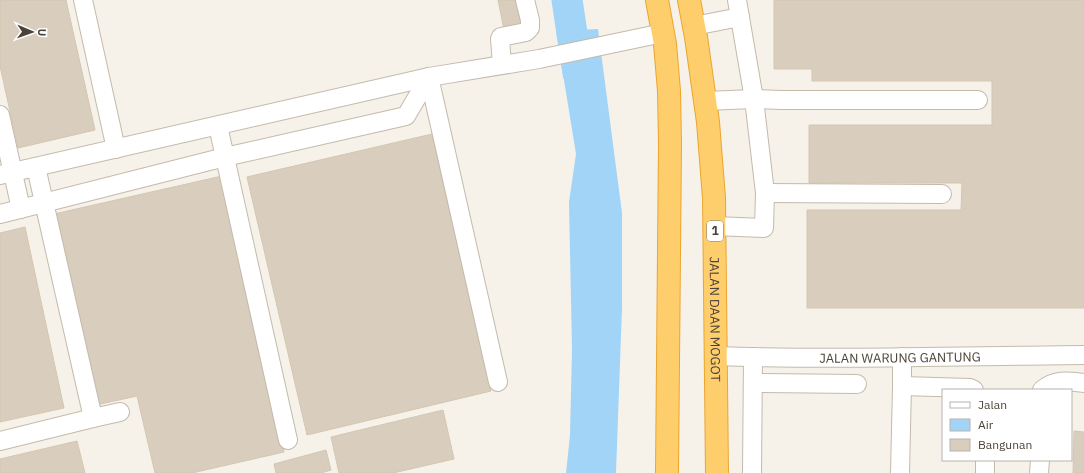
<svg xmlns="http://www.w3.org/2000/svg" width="1084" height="473" viewBox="0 0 1084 473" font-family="'IBM Plex Sans',sans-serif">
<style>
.water{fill:#a2d4f7}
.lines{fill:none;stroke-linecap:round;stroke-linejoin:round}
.river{stroke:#a2d4f7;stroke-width:31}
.building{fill:#d9cebe;stroke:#d4c6b0}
.minor-casing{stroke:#c3baab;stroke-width:20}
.highway-casing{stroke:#eba52e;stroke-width:24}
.minor{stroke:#fff;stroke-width:18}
.highway{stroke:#ffce6c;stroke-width:22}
.labels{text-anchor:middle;stroke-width:3;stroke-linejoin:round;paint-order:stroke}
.shield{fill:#fff;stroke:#817b73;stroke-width:1}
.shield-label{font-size:12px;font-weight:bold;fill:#4b4337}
.street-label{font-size:13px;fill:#4b4337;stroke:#fff}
</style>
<rect width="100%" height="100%" fill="#f6f2ea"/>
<path class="water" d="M598 29 622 213V308L616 473H566L570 435 572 349 569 202 576 154 556 31Z"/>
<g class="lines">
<path class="river" d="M567 0 578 73"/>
</g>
<g class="building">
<path d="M0 0H66L95 130 18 148 0 66Z"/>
<path d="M498 0H516L522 26 504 30Z"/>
<path d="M774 0H1084V308H807V210H961L962 183H809V125H992V81H812V69H774Z"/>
<path d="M432 134 491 391 307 435 247 177Z"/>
<path d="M222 176 284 452 192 473H155L137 396 96 405 54 214Z"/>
<path d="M25 227 64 408 0 422V233Z"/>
<path d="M443 410 454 459 393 473H339L331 437Z"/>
<path d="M1074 431 1084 432V473H1073Z"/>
<path d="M77 441 85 473H0V459Z"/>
<path d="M326 450 331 470 321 473H276L274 464Z"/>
</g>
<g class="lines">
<g class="minor-casing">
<g id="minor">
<path d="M83 0 116 149"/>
<path d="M694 26 740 17"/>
<path d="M502 64 500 39 501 37 526 32 530 28V20L525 0"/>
<path d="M429 77 498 382"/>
<path d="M705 101 754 99 781 100H978"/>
<path d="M0 115 21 209"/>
<path d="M218 126 288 440"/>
<path d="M36 167 93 418 120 412"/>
<path d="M0 175 429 77 539 59 663 33"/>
<path d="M765 193 942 194"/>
<path d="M0 214 225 157 406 116 429 77"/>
<path d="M714 226 764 228 765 193 754 99 737 0"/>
<path id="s1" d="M716 356C838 360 961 356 1084 355"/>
<path d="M753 383 857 384"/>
<path d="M902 386 970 388 974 390"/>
<path d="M1042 390C1054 379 1068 381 1084 383"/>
<path d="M0 441 93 418"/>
<path d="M985 460V473"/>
<path d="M752 473 753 357"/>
<path d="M900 473 902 386V357"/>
<path d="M1039 473 1040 460"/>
</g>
</g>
<g class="highway-casing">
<g id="highway">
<path d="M657 0 665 44 669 91 670 143 667 473"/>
<path id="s2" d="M689 0 696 37 708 122 714 198 717 473"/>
</g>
</g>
<use href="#minor" class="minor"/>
<use href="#highway" class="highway"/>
</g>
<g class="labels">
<rect class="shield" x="707" y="221" width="16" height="20" rx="3"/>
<g class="shield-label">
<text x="715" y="235">1</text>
</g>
<g class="street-label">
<text dy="5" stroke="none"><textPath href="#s2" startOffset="321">JALAN DAAN MOGOT</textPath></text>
<text dy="5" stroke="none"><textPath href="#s1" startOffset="184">JALAN WARUNG GANTUNG</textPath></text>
</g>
</g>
<rect x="942" y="389" width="130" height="72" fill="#ffffff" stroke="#b7b4af"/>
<rect x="950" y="402" width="20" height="6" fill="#ffffff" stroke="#b7b4af"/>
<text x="978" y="409" font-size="12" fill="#4b4337">Jalan</text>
<rect x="950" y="419" width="20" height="12" fill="#a2d4f7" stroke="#b7b4af"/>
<text x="978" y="429" font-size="12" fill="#4b4337">Air</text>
<rect x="950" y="439" width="20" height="12" fill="#d9cebe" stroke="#b7b4af"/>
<text x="978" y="449" font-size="12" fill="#4b4337">Bangunan</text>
<g transform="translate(32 32) rotate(92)" stroke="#ffffff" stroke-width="3" paint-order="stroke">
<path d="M0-3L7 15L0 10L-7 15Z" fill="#4b4337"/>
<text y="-6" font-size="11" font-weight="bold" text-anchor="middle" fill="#4b4337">U</text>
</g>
</svg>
